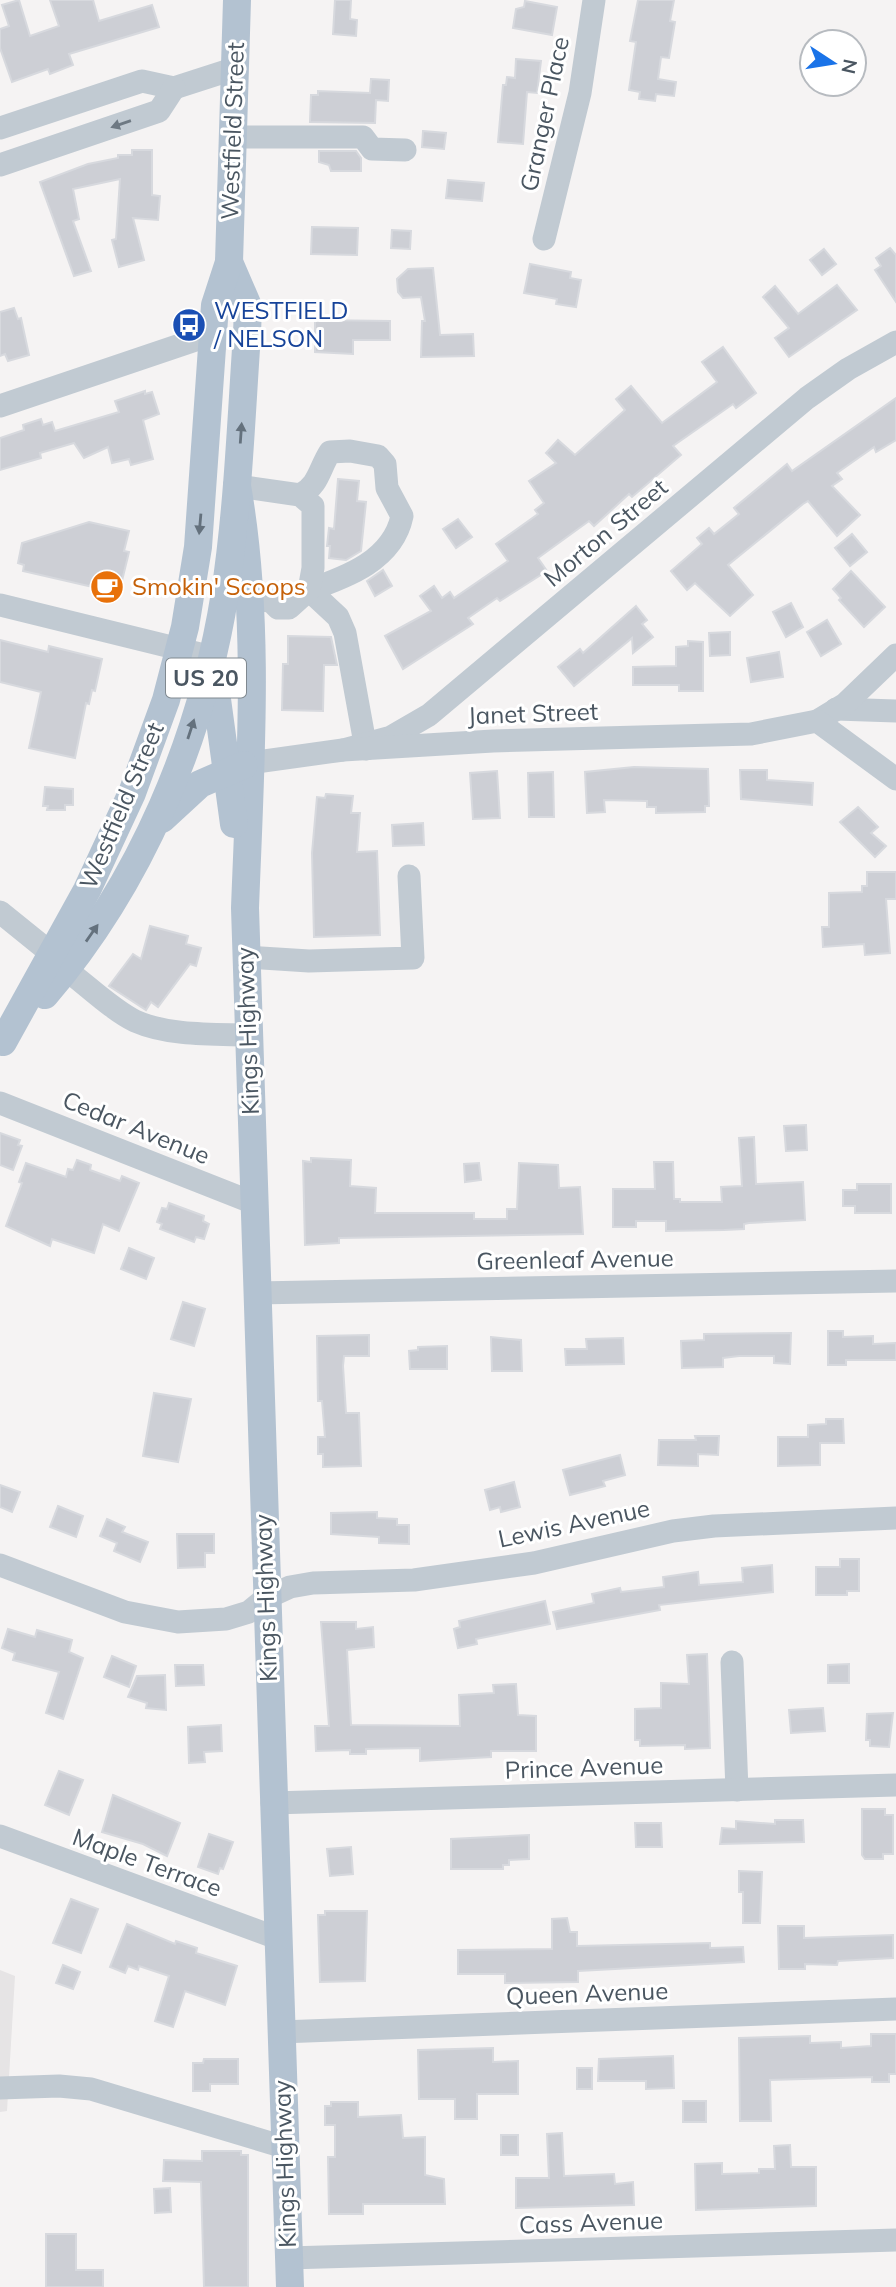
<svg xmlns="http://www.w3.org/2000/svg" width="896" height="2287" viewBox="0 0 896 2287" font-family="Mulish,sans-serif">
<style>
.education{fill:#e6e4e5}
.building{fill:#cdcfd5;stroke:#d7d9de;stroke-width:2}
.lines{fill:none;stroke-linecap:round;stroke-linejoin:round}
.minor{stroke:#c1cad2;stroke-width:23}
.major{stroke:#b3c2d1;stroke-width:28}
.oneway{fill:#6e7983}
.oneway2{fill:#64717d}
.labels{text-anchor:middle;stroke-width:6;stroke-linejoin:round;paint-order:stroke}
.shield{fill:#fff;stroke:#808990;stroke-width:2}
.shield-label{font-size:23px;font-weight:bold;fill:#4a5661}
.street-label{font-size:24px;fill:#4a5661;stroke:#fff}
.transit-label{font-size:24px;fill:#164399;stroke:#fff;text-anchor:start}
.food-label{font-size:24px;fill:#c56008;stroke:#fff;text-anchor:start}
</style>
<rect width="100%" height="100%" fill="#f5f3f3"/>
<path class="education" d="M0 1970 15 1976 7 2111 0 2112Z"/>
<g class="building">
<path d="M19 0 30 36 59 26 50 0H93L99 21 152 5 159 27 69 54 73 65 50 74 48 69 12 82 0 48V29L9 26 2 5Z"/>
<path d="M335 0H351L350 19 357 20 356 36 333 34Z"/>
<path d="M638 0H674L670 21 675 22 669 58 661 57 658 79 676 82 674 96 656 94 655 101 639 99 640 92 629 90 636 42 630 41Z"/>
<path d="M525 1 557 7 552 35 513 28 516 9 524 7Z"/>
<path d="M516 59 541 61 537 93 527 92 523 144 498 142 503 85H506L507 77 515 78Z"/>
<path d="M371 79 389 80 388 101 376 100 375 123 310 122 311 95H318V91L370 93Z"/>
<path d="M423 131 446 133 444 149 422 147Z"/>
<path d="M132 150H152V195L160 196 158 220 133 218 144 260 119 267 112 240 116 239 120 179 73 189 79 219 73 221 91 271 74 276 40 182 88 164 118 158V155H132Z"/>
<path d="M319 151H356L361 158V171H331L329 165 319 162Z"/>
<path d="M448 180 484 183 482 201 446 198Z"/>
<path d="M312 227 358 228 357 255 311 254Z"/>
<path d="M392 230 411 231 410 249 391 248Z"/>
<path d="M890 248 896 255V302L875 270 881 266 876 258Z"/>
<path d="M824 249 836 264 822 275 810 260Z"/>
<path d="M530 264 571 272 570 278 581 280 576 307 556 304 557 299 524 293Z"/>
<path d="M433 268 440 335 473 334 474 356 421 357 422 321H425L421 297 403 298 398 292 397 279 408 269Z"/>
<path d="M837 285 857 310 789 357 775 338 789 328 763 297 775 286 798 314Z"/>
<path d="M14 308 18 319 21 318 29 355 8 361 5 354 0 356V312Z"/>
<path d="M315 320 390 321V340H353V354L315 352Z"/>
<path d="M723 347 756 393 736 408 733 404 673 446 681 455 632 497 629 494 594 526 589 521 538 558 547 571 500 601 497 598 468 618 473 624 403 669 385 636 431 611 420 596 434 586 442 598 450 592 454 598 508 561 496 544 538 514 535 510 544 503 529 481 556 463 546 453 558 440 575 455 625 410 616 399 631 386 662 423 717 382 702 362Z"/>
<path d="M145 391V394L152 392 159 414 143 420 153 459 131 465 129 459 112 463 108 447 84 458 74 443 40 453 41 458 0 470V438L24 430 23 425 41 419 43 425 52 422 55 431 119 412 115 401Z"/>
<path d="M896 398V440L876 452 874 447 837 473 842 479 832 486 860 515 837 536 808 501 803 504 728 565 753 595 730 616 695 583 687 590 671 571 702 544 697 538 709 528 714 534 739 514 734 508 787 464 792 471Z"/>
<path d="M338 479 359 481 357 501 366 502 361 551 346 560 329 558 330 546H327L329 528 334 529Z"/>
<path d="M458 519 472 537 456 548 443 529Z"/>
<path d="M89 522 129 531 124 551 129 552 119 593 23 571 24 565 18 563 22 543Z"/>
<path d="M852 534 867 552 850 566 835 548Z"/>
<path d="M383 570 392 586 375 596 367 581Z"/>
<path d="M851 571 885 607 864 627 839 600 841 598 833 589Z"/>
<path d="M791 603 803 627 786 637 773 612Z"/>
<path d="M636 606 647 620 642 624 653 637 633 653 632 638 574 686 558 667 580 649 583 653Z"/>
<path d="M827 620 841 644 821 656 807 632Z"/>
<path d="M730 632V655L710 656 709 633Z"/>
<path d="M288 636 331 637 337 665H324L323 711 282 710 283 664H288Z"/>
<path d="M0 640 48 652 49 646 102 659 95 691 92 690 89 704 86 703 75 758 29 748 41 692 0 682Z"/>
<path d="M688 641 703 642V691H679V685H633V667L676 666V647L688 646Z"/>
<path d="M779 652 783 677 751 682 747 658Z"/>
<path d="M634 767 708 769 709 806H705V812L656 813V807H647V801L604 800 605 812 587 813 585 772Z"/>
<path d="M740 770H767V780L813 783 812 805 741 799Z"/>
<path d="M497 771 500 818 473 819 470 773Z"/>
<path d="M553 772 554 817H529L528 773Z"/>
<path d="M45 787 73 789V805H65V810H47L48 806H43Z"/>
<path d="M326 794 353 796 351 813H360L357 852 377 851 380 935 314 937 312 853 317 797 325 798Z"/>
<path d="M858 807 878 827 871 833 886 846 875 857 840 822Z"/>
<path d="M423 823 424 845 393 846 392 825Z"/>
<path d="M867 872H896V899H886L890 953 865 955 864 944 823 947 822 927H829V893L862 892V886H867Z"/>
<path d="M150 926 188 936 186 944 201 948 196 966 190 964 158 1007 151 1002 146 1010 109 986 133 954 141 959Z"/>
<path d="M806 1125 807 1150 786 1151 784 1126Z"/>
<path d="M0 1133 20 1140 18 1145 22 1146 13 1170 0 1165Z"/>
<path d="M754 1137 756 1184 803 1182 805 1220 749 1223 744 1224V1229L724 1230 666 1231V1221H636V1227H613V1189H655L654 1162H673L674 1199H680V1202H722L721 1187 742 1186 739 1138Z"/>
<path d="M311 1158 351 1160 350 1186 376 1188 375 1213H474V1219H507V1209H517L519 1163 558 1165 559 1188 580 1187 583 1234 339 1238V1243L305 1245 303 1161 311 1162Z"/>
<path d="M77 1160 91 1165 90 1170 120 1181 122 1176 139 1183 119 1231 103 1224 94 1253 52 1239 50 1246 6 1226 22 1183 19 1182 26 1163 66 1177 68 1169 73 1170Z"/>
<path d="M479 1163 481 1180 465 1182 464 1164Z"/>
<path d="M857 1184H891V1213H855V1206H843V1190H857Z"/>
<path d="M169 1203 204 1216 203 1221 209 1224 204 1239 196 1237 194 1242 160 1229 162 1224 157 1222 162 1208 167 1209Z"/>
<path d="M129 1248 154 1258 146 1279 121 1269Z"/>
<path d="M183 1302 205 1309 194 1346 171 1339Z"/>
<path d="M828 1331H843V1337L873 1336V1344L896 1343V1360H846V1365H828Z"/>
<path d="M791 1333 790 1364 774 1363V1356H739L723 1358V1367L682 1368 681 1341 704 1340V1334Z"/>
<path d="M369 1335V1356H344L343 1366 346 1413H359L361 1466 323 1467V1454H318V1437H325L322 1401H318L317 1336Z"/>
<path d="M491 1337 521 1340 522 1371H492Z"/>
<path d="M623 1338 624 1364 566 1365 565 1349H587L586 1339Z"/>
<path d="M447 1346V1369H410L409 1351 418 1350V1347Z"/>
<path d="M154 1393 191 1399 178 1462 143 1456Z"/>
<path d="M826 1419H843L844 1443H820V1465L778 1466V1437H808V1425L826 1424Z"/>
<path d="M695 1436H719L718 1455 698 1454V1466L658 1465 659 1440H696Z"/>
<path d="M620 1455 625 1475 603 1481 605 1486 570 1495 563 1470Z"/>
<path d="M514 1482 520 1507 501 1512 500 1507 490 1510 485 1490Z"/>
<path d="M0 1485 20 1492 12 1512 0 1507Z"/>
<path d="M58 1506 83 1516 76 1537 50 1527Z"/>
<path d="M377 1512V1518L397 1519V1525H409V1544L379 1543V1537L331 1534V1513Z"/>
<path d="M107 1519 125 1527 122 1532 148 1542 140 1562 114 1551 117 1543 100 1536Z"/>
<path d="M177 1534H214V1553H205V1567L178 1568Z"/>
<path d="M840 1559H859V1591H847V1595H816V1567H840Z"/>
<path d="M772 1565 773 1592 659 1605 660 1610 557 1629 553 1612 594 1603 592 1594 620 1588 621 1592 664 1587 663 1577 698 1572 699 1585 743 1582 742 1568Z"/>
<path d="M545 1601 550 1624 476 1639 477 1644 458 1648 454 1629 460 1627 459 1621Z"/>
<path d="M321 1622H356V1629L373 1627 374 1647 347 1650 351 1725 460 1726 459 1695 494 1693 493 1685 516 1684 518 1715 536 1716V1751H491V1757L420 1761V1748L366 1749V1754H350V1750L316 1751 315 1726H329Z"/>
<path d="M8 1629 35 1637 37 1630 72 1640 69 1652 83 1658 63 1719 46 1713 59 1672 13 1660 15 1653 2 1648Z"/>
<path d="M707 1654 710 1748 685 1749V1745L640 1746V1740H635V1709L661 1708V1683L689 1684 687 1655Z"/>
<path d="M112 1656 136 1666 129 1687 104 1677Z"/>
<path d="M849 1664V1683H828V1665Z"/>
<path d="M175 1665H203L204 1685 176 1686Z"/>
<path d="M165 1675 166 1710 146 1708 147 1703 128 1697 137 1676Z"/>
<path d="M823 1708 825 1731 791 1733 789 1710Z"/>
<path d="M893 1713 889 1747 870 1746V1740H866L867 1714Z"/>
<path d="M221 1725 222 1751 204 1752 205 1762 189 1763 188 1727Z"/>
<path d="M59 1771 83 1780 69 1815 45 1805Z"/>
<path d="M113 1795 180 1823 167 1856 143 1844 102 1832Z"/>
<path d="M862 1809H885V1815H893V1854H883V1859H865L862 1855Z"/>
<path d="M775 1820H803L804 1842 720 1844 722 1828 736 1829V1821L775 1824Z"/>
<path d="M635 1823H661L662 1847H636Z"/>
<path d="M209 1834 233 1842 223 1869 220 1868 218 1874 198 1867Z"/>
<path d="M529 1835V1859L509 1860V1865H503V1869H451V1839Z"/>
<path d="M351 1847 353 1874 330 1876 327 1849Z"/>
<path d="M739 1871 762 1872 760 1923H743V1892H739Z"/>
<path d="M71 1899 98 1909 81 1953 53 1943Z"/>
<path d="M325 1911H367L365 1981 320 1982 318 1915H325Z"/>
<path d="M567 1918 570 1932H577V1946L710 1943V1948L743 1947 744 1962 578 1971V1982L505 1983V1974H458V1950L552 1949V1919Z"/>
<path d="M127 1924 175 1944 176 1941 197 1948 196 1953 237 1966 225 2005 185 1991 173 2027 155 2021 169 1976 139 1966 138 1970 128 1966 125 1973 110 1967Z"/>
<path d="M778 1926H804V1938L893 1935V1958L838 1961 837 1965 805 1964V1969H779Z"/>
<path d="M63 1965 80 1972 73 1989 56 1983Z"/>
<path d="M871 2034H896V2074H889V2082H872V2077L770 2080 771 2121H740L739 2038 810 2036V2043L841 2042V2048L871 2046Z"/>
<path d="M493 2048V2062L518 2061V2094H477V2119H455V2099H419L418 2050Z"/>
<path d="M673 2056 674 2088 646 2089V2081H598L599 2059Z"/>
<path d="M204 2059H238V2084H210V2091H193V2063H203Z"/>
<rect x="577" y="2068" width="15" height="21"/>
<rect x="683" y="2101" width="23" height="21"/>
<path d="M331 2102H358V2117L401 2115 403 2138 425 2137V2175L444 2179 445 2204H363V2214H329L328 2157H335V2125H325V2106H331Z"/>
<path d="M562 2133 564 2176 614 2174 615 2184 633 2182 634 2205 516 2208V2178H549L547 2134Z"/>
<rect x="501" y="2135" width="17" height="20"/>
<path d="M790 2145 791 2167H816V2206L696 2210 695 2164 722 2163V2174L759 2173V2169H775L774 2146Z"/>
<path d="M202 2151H241V2155H248V2287H204L201 2182 163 2181 164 2160 202 2161Z"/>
<path d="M170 2188 171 2212 155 2213 154 2189Z"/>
<path d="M46 2234H76V2270H103V2287H46Z"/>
</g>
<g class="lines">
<g class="minor">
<path d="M0 128 142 81 174 88 236 68"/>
<path d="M233 137H363L372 149 405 150"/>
<path d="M0 165 159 111 174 88"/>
<path d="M544 239 580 93 594 0"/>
<path d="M0 406 213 334"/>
<path d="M300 495C319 485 319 469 330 452L350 451 378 456 385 464 387 488 402 516C393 560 347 577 309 590L338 617 345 633 366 749"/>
<path d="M232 598 271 601 278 608H289L309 590 313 568V506L300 495 237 486"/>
<path d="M0 605 212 657"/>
<path d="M836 709 896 711"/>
<path d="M817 721 845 704 896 655"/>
<path d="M343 750 391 737 429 715 807 398 848 369 896 342"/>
<path d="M250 763 343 750 493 741 751 734 817 721 896 779"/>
<path d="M0 912 52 954"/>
<path d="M246 957 309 961 413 958 409 876"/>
<path d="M65 969C87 985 111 1009 135 1021 169 1036 213 1034 248 1035"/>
<path d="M0 1103 254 1203"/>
<path d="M256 1293 896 1281"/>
<path d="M0 1565 125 1612 178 1622 226 1619 249 1612 266 1598 290 1587 313 1583 414 1580 534 1563 673 1531 714 1526 896 1518"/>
<path d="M732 1662 737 1790"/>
<path d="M272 1803 896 1785"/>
<path d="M0 1836 277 1938"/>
<path d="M280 2032 896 2009"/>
<path d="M0 2088 59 2086 91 2089 284 2147"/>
<path d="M288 2258 896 2240"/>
</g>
<g class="major">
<path d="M237 486C261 621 250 771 245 908L290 2287"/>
<path d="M213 670 234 824"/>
<path d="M162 819 200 784 244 765"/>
<path d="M45 995C141 883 202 738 225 593 238 507 241 420 247 334L248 306 229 262"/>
<path d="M3 1042 87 890 132 793 166 700 185 627 198 547 215 305 229 262 237 0"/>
</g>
</g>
<defs><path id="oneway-solid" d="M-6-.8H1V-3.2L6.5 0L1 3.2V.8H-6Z" transform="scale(1.75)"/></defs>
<use class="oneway" href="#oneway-solid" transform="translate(121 124) rotate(161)"/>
<g class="oneway2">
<use href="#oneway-solid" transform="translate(241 433) rotate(-86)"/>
<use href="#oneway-solid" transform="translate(200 524) rotate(95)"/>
<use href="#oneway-solid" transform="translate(191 729) rotate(-72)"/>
<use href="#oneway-solid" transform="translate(92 933) rotate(-55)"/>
</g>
<defs>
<g id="bus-disc" transform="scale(1.75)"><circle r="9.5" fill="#1a4fb4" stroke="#fff"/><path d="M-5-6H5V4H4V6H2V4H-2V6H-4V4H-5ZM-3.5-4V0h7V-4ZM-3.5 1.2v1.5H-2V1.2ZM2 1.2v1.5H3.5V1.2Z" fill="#fff"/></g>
<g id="cafe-disc" transform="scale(1.75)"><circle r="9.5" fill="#e8710a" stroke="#fff"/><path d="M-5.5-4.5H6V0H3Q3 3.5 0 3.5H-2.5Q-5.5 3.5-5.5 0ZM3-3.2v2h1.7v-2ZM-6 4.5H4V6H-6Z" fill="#fff"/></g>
</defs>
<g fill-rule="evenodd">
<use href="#bus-disc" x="189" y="325"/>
<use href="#cafe-disc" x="107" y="587"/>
</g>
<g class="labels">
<rect class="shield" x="166" y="658.5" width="80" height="39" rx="5"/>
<g class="shield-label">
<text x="206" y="686">US 20</text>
</g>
<g class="street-label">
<text transform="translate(545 114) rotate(-78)" y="8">Granger Place</text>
<text transform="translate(233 131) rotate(-88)" y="8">Westfield Street</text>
<text transform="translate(606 533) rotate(-40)" y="8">Morton Street</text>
<text transform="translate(533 714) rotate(-2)" y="8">Janet Street</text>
<text transform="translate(122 806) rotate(-67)" y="8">Westfield Street</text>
<text transform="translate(248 1031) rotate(-92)" y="8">Kings Highway</text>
<text transform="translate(136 1128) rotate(22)" y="8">Cedar Avenue</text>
<text transform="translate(575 1260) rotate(-1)" y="8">Greenleaf Avenue</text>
<text transform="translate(574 1524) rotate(-12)" y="8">Lewis Avenue</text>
<text transform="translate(266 1598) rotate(-92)" y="8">Kings Highway</text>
<text transform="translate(584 1768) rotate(-2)" y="8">Prince Avenue</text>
<text transform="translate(147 1863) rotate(20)" y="8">Maple Terrace</text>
<text transform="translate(587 1994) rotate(-2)" y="8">Queen Avenue</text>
<text transform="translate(285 2164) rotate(-92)" y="8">Kings Highway</text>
<text transform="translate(591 2223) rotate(-2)" y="8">Cass Avenue</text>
</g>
<g class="transit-label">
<text x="214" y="319">WESTFIELD<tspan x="214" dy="28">/ NELSON</tspan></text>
</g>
<g class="food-label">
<text x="132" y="595">Smokin' Scoops</text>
</g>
</g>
<g transform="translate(833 63) rotate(102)"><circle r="33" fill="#ffffff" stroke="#b7bbc0" stroke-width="2"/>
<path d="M0-5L12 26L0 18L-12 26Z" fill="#1a73e8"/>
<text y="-10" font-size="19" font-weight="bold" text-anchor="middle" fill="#4a5661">N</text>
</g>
</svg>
